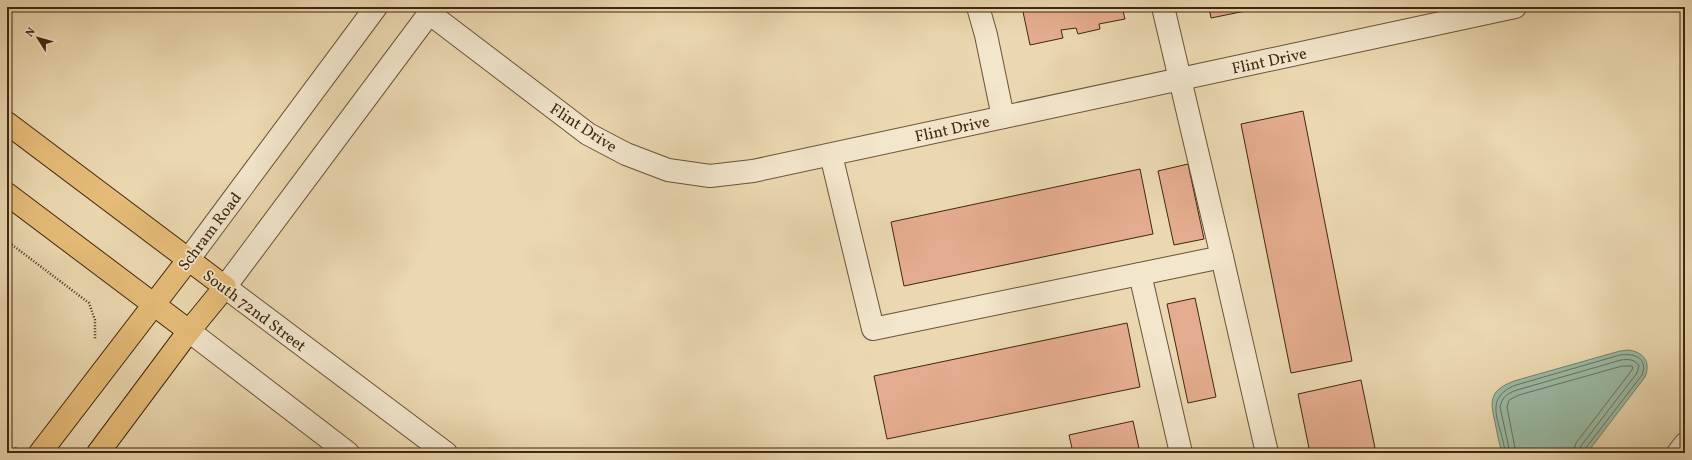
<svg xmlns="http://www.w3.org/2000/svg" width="1692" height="460" viewBox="0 0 1692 460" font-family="Vollkorn,serif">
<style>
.water{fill:#99bba6;stroke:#75806a}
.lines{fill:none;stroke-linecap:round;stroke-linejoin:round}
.shore{stroke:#6c715a;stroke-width:1}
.building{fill:#e4ac8e;stroke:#3f270f}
.minor-casing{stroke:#6a5337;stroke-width:24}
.major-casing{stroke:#3f270f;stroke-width:24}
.path{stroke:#3f270f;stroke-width:2.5;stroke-dasharray:1 2;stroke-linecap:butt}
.minor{stroke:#f2e6cc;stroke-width:22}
.major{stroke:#e6bc78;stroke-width:22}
.labels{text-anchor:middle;stroke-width:3.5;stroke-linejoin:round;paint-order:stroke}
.street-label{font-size:16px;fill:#3f270f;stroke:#f2e6cc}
</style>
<rect width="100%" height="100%" fill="#ebd8b0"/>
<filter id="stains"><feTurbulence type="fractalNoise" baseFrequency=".005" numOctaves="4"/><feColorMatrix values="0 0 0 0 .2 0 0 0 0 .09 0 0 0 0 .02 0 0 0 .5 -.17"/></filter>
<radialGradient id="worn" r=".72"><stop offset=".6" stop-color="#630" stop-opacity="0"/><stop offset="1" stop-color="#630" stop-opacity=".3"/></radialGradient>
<path class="water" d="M1628 350C1644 352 1651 362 1645 377L1587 453H1502C1499 443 1497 433 1495 422 1489 399 1491 390 1514 381L1620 351Z"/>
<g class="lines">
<g class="shore">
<path d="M1505 453C1503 425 1480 399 1516 385L1620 355C1635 353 1648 358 1642 375L1585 449 1584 453"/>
<path d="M1510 453 1500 407C1502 397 1508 393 1517 390L1621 360C1628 359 1635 359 1639 366L1637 373 1581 446 1579 453"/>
<path d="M1516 453 1507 407 1509 400 1519 395 1622 366H1632L1633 368 1629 374 1576 443 1573 453"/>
</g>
</g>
<g class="building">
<path d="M1022 7H1122L1125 19 1099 24 1100 29 1078 34 1076 28 1061 30 1063 38 1030 45Z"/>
<path d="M1209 7H1265L1211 18Z"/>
<path d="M1303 111 1352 361 1291 373 1241 124Z"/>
<path d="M1188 164 1204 239 1174 245 1158 171Z"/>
<path d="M1140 169 1153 234 904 286 891 222Z"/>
<path d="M1195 298 1216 397 1188 403 1167 304Z"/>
<path d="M1127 323 1140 387 887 439 874 376Z"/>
<path d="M1361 380 1376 453H1310L1298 394Z"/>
<path d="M1133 421 1140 453H1073L1069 435Z"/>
</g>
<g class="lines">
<g class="minor-casing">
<g id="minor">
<path d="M434 7 225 287 446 453"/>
<path d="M978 7 986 35 1003 117"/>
<path d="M429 13 588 134 626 154 668 170 710 176 753 171 1515 7"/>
<path d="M831 155 873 329 1222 257 1163 7"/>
<path d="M1222 257 1267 453"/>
<path d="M188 260 376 7"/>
<path d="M1140 274 1181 453"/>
<path d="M189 331 348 453"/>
<path d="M1678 453 1685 444"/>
</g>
</g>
<g class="major-casing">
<g id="major">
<path d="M7 123 225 287 189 331 98 453"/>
<path d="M7 194 189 331"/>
<path d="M40 453 188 260"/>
</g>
</g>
<g class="path">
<path d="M7 241 89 303 95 320V340"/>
<path d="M12 453 17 447"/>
</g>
<use href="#minor" class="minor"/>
<use href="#major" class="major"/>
</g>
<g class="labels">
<g class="street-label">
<text transform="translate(1269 60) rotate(-12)" y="6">Flint Drive</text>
<text transform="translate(584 127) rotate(33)" y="6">Flint Drive</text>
<text transform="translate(952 128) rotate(-12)" y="6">Flint Drive</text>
<text transform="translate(209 231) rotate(-53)" y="6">Schram Road</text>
<text transform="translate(255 310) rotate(37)" y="6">South 72nd Street</text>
</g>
</g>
<rect width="1692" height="460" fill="none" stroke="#ebd8b0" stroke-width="24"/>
<rect x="8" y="8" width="1676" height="444" fill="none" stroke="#3f270f" stroke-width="2"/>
<rect x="12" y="12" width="1668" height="436" fill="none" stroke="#3f270f"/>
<g transform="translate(38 38) rotate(307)" stroke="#f2e6cc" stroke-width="3" paint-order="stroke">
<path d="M0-3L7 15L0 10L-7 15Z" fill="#3f270f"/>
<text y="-6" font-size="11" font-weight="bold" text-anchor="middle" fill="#3f270f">N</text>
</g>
<rect width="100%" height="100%" filter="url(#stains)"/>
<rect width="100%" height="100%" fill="url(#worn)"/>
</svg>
